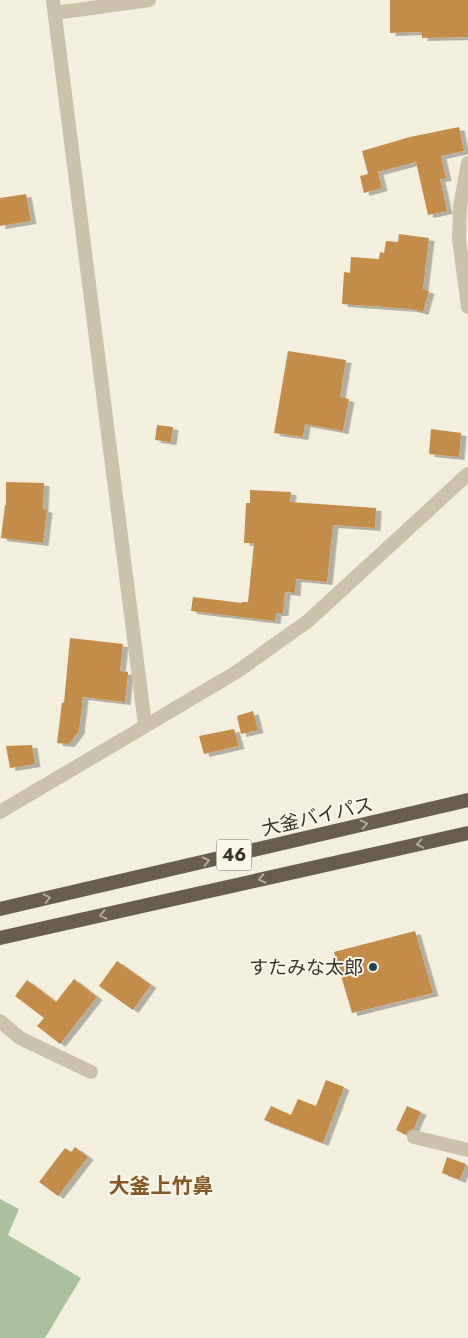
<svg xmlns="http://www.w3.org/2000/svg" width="468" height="1338" viewBox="0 0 468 1338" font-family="Jost,'Noto Sans JP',sans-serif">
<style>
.green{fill:#abc19e}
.building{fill:#c38c4a;filter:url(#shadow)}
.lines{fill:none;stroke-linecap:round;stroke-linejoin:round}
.minor{stroke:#cac2aa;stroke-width:14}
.tertiary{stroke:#cac2aa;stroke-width:14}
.trunk{stroke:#685e4e;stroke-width:14}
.oneway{stroke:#b1aa9c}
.poi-dot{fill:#1f4459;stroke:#faf7ea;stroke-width:2}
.labels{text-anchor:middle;stroke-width:4;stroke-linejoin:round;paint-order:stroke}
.shield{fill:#faf7ea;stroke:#726d63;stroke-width:1}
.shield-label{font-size:18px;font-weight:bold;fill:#383229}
.street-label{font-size:19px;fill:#383229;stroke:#faf7ea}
.poi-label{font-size:19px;fill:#383229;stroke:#faf7ea;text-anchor:end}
.quarter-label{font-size:21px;font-weight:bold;fill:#855824;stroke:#faf7ea}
</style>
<defs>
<filter id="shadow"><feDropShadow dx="5.5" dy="3" stdDeviation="0" flood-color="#0004"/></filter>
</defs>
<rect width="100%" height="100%" fill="#f2efde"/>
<path class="green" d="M0 1199 19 1209 8 1235 81 1278 45 1338H0Z"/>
<g class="building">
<path d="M390 0H468V37L422 38V32L390 33Z"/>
<path d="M459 127 464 151 441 156 446 178 440 179 447 211 428 215 416 162 378 172 382 188 364 193 360 176 368 174 362 151 410 137Z"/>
<path d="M26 194 31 221 0 226V198Z"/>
<path d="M399 234 429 238 423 289 429 291 423 312 412 309 342 304 344 272 350 273 351 257 379 259 380 252 384 253 386 241 398 242Z"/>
<path d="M288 351 346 360 340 397 349 399 343 431 305 424 303 437 274 433Z"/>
<path d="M157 425 173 427 171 442 155 440Z"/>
<path d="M431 429 461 433 459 457 429 454Z"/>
<path d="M6 482 44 483 43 509 47 510 43 543 1 538 5 505H6Z"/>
<path d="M250 490 291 492 290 502 376 508 375 528 333 525 327 582 296 579 295 593 285 592 283 613H276L275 621 191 611 193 597 242 603V602H248L254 543H244L246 503H250Z"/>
<path d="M70 638 123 644 120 671 128 672 125 702 83 697 79 731 69 744 57 743 62 702 64 703Z"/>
<path d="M253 711 258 730 241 734 237 716Z"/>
<path d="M234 729 239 746 204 754 199 736Z"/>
<path d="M32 745 35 764 10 768 6 746Z"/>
<path d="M415 931 433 993 352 1013 334 952Z"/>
<path d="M117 961 151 985 133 1010 99 986Z"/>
<path d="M74 979 97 997 60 1044 37 1026 44 1018 15 996 27 980 56 1002Z"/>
<path d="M326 1080 344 1087 323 1143 264 1120 271 1106 291 1115 298 1099 316 1106Z"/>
<path d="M407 1106 421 1112 414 1128 408 1131 406 1135 396 1130Z"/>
<path d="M75 1147 88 1157 58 1196 39 1182 65 1148 71 1152Z"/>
<path d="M447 1157 466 1164 460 1180 442 1173Z"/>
</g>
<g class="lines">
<g class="minor">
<path d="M53 0 145 725"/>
<path d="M55 13 149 0"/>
<path d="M468 163 460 206 459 239 468 307"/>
<path d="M0 1021 20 1038 91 1072"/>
<path d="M414 1137 468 1150"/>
</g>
<path class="tertiary" d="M0 812 235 673 308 621 468 474"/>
<g class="trunk">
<path d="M0 909 468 800"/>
<path d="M0 938 468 833"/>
</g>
</g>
<defs><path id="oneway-chevron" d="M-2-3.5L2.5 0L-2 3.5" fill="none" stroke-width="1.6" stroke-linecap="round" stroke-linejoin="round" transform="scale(1.25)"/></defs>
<g class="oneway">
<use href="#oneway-chevron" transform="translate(364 824) rotate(-13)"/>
<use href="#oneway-chevron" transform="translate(420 844) rotate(167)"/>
<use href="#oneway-chevron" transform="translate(206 861) rotate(-13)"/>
<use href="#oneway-chevron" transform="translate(262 879) rotate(167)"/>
<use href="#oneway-chevron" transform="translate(47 898) rotate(-13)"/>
<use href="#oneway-chevron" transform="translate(103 915) rotate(167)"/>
</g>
<circle class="poi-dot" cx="373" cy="967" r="5"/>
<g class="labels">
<rect class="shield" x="216.5" y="839.5" width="35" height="31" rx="4"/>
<g class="shield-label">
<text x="234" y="861">46</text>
</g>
<g class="street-label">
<text transform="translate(317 816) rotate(-13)" y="7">大釜バイパス</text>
</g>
<g class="poi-label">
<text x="363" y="974">すたみな太郎</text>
</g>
<g class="quarter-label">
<text x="161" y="1193">大釜上竹鼻</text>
</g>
</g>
</svg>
